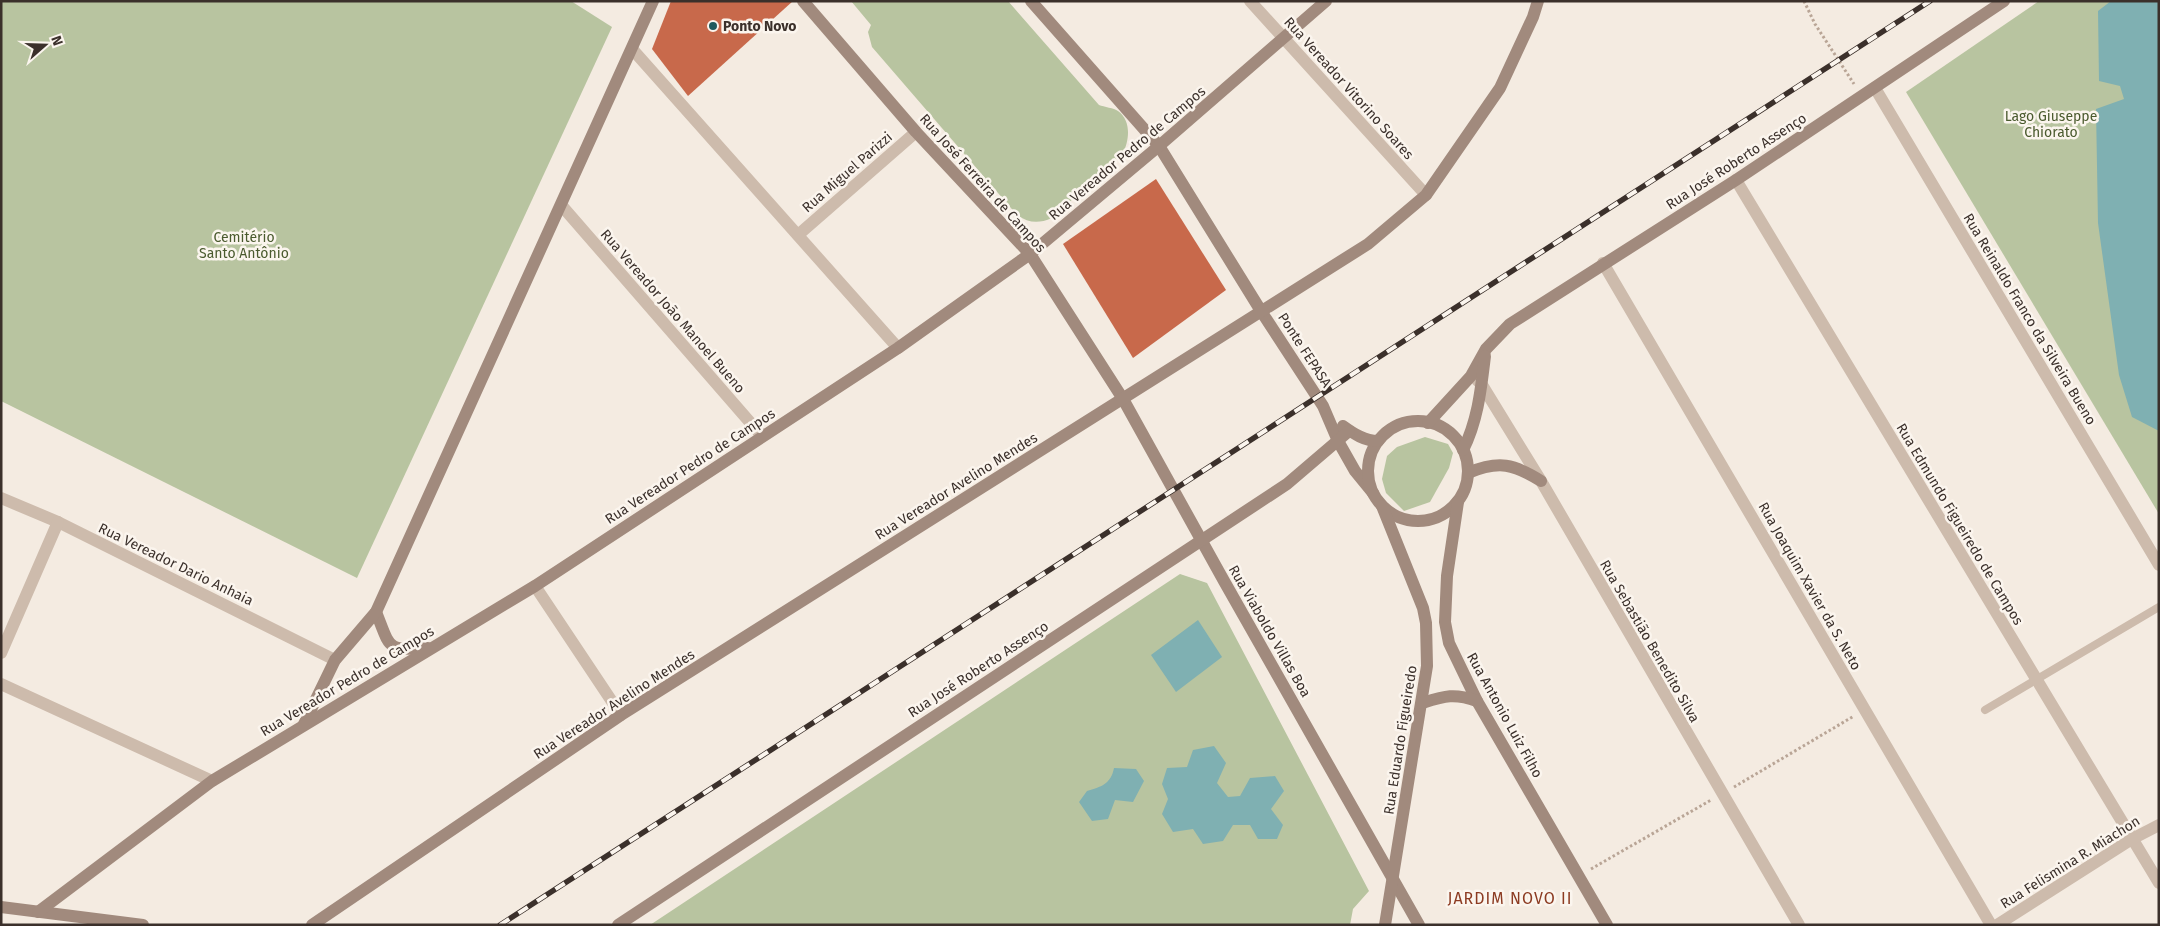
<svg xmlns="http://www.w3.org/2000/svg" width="2160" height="926" viewBox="0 0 2160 926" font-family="'Fira Sans',sans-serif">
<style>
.green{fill:#b8c4a0}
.water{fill:#7fb0b2}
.building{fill:#c8694b}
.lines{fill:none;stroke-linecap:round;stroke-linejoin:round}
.path{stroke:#b9a596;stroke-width:3;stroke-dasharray:2.5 2.5;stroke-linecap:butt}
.lane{stroke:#cdbbac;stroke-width:8}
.street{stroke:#cdbbac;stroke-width:12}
.secondary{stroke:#a18a7d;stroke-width:12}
.rail-casing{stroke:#3b302b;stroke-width:5.5}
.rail{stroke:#fbf5ee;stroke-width:4;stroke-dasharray:11;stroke-linecap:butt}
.poi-dot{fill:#1f5a5e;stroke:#fbf5ee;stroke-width:2}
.labels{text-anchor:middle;stroke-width:5;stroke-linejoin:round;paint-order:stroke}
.poi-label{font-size:14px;font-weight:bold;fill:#3b302b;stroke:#fbf5ee;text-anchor:start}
.street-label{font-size:14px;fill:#3b302b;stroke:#fbf5ee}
.park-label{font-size:14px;fill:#4a5a2e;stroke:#fbf5ee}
.quarter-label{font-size:16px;letter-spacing:1px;fill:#8c3b22;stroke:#fbf5ee}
</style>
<rect width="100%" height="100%" fill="#f4ebe1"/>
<g class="green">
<path d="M1 1H571L612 27 357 578 1 401Z"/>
<path d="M851 1H1008L1099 105C1104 107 1114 108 1118 111 1132 121 1129 141 1123 153L1052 218C1038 224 1029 223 1017 215L872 47 868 32 871 25Z"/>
<path d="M2039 1H2159V514L1906 92Z"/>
<path d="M1425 437 1448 444 1453 453 1449 468 1430 502 1404 511 1386 493 1382 479 1387 456 1397 447Z"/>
<path d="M1180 574 1207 583 1369 891 1353 909 1350 925H650Z"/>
</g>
<g class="water">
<path d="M2111 1H2159V431L2132 417 2119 375 2098 223 2096 109 2124 99 2120 86 2099 81 2098 11Z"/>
<path d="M1198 620 1222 657 1176 692 1151 655Z"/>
<path d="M1214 746 1226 763 1217 783 1228 797 1240 796 1250 778 1275 776 1284 791 1271 809 1283 825 1277 839H1258L1250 825H1233L1223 841 1203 844 1193 829 1173 832 1162 814 1168 799 1162 784 1167 768 1187 767 1193 750Z"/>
<path d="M1114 768 1136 769 1144 781 1133 802 1115 800 1108 819 1092 821 1079 802 1087 791C1101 787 1111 784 1114 768Z"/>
</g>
<g class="building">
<path d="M671 1H793L688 96 652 49Z"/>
<path d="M1156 179 1226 290 1133 358 1063 244Z"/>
</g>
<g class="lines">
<g class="path">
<path d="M1804 1 1815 24 1854 84"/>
<path d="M1734 787 1854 716"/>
<path d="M1591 869 1711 800"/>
</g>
<path class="lane" d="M1985 710 2159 607"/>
<g class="street">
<path d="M1250 1 1426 195"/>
<path d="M633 50 898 348"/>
<path d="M1875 88 2159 565"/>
<path d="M1736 180 2159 883"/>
<path d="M562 206 762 436"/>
<path d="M798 235 916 132"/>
<path d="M1603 263 1991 925"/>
<path d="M1477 380 1482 385 1541 481 1799 925"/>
<path d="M1 498 58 522 335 660"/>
<path d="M535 586 621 715"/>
<path d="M1 653 58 522"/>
<path d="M1 684 212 781"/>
<path d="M1997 925 2132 839 2159 825"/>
</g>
<g class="secondary">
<path d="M803 1 916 132 1030 254 1123 399 1224 581 1419 925"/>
<path d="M1031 1 1159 146 1261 311 1323 406 1338 441 1355 471 1373 493"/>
<circle cx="1418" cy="471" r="50"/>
<path d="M1428 423 1471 376 1486 349 1510 324 1736 180 2004 1"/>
<path d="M1343 426C1354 434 1365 441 1378 441"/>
<path d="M1463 450C1478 420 1481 389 1485 356"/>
<path d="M1468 473C1499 460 1514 464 1541 481"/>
<path d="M1458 502 1447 576 1445 622 1449 643 1477 701 1607 925"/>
<path d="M1382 506 1423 608 1426 623 1427 666 1385 925"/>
<path d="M376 612C391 650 386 650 428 648"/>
<path d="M1422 703C1445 696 1454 693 1477 701"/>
<path d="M304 724 335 660 376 612 653 1"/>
<path d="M1 907 143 925"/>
<path d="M38 912 212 781 535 586 898 348 1030 254 1159 146 1326 1"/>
<path d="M312 925 621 715 1368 244 1426 195 1500 88 1533 17 1538 1"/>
<path d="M618 925 1287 484 1349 431"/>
</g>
<g class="rail-casing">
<path id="rail" d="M500 925 1930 1"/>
</g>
<use href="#rail" class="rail"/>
</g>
<circle class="poi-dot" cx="713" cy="26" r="5"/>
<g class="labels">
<g class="poi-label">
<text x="723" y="31">Ponto Novo</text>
</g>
<g class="street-label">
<text transform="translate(1349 88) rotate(48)" y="5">Rua Vereador Vitorino Soares</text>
<text transform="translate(1127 153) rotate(-40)" y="5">Rua Vereador Pedro de Campos</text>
<text transform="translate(1736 161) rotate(-33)" y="5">Rua José Roberto Assenço</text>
<text transform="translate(847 172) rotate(-41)" y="5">Rua Miguel Parizzi</text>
<text transform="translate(983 183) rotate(48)" y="5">Rua José Ferreira de Campos</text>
<text transform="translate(673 311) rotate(49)" y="5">Rua Vereador João Manoel Bueno</text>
<text transform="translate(2030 319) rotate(59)" y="5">Rua Reinaldo Franco da Silveira Bueno</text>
<text transform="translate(1305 350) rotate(57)" y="5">Ponte FEPASA</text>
<text transform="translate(690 466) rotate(-33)" y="5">Rua Vereador Pedro de Campos</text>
<text transform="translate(956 486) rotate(-32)" y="5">Rua Vereador Avelino Mendes</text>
<text transform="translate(1960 524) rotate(59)" y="5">Rua Edmundo Figueiredo de Campos</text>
<text transform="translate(176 564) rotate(26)" y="5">Rua Vereador Dario Anhaia</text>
<text transform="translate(1810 586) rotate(60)" y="5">Rua Joaquim Xavier da S. Neto</text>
<text transform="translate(1270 631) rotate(60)" y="5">Rua Viaboldo Villas Boa</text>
<text transform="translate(1650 641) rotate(60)" y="5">Rua Sebastião Benedito Silva</text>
<text transform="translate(978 669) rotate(-33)" y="5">Rua José Roberto Assenço</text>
<text transform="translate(347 681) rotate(-31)" y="5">Rua Vereador Pedro de Campos</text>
<text transform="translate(614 704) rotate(-33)" y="5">Rua Vereador Avelino Mendes</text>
<text transform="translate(1505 715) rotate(61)" y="5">Rua Antonio Luiz Filho</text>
<text transform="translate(1400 740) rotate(-81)" y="5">Rua Eduardo Figueiredo</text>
<text transform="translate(2070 862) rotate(-32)" y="5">Rua Felismina R. Miachon</text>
</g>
<g class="park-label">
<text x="2051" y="121">Lago Giuseppe<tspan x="2051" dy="16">Chiorato</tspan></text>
<text x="244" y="242">Cemitério<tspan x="244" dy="16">Santo Antônio</tspan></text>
</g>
<g class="quarter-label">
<text x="1510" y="904">JARDIM NOVO II</text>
</g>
</g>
<rect width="2160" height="926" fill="none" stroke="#3b302b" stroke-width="5"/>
<g transform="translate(45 45) rotate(70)" stroke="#fbf5ee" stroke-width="4" paint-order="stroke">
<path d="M0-4L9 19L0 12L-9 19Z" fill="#3b302b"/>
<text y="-8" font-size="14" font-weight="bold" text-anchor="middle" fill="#3b302b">N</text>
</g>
</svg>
